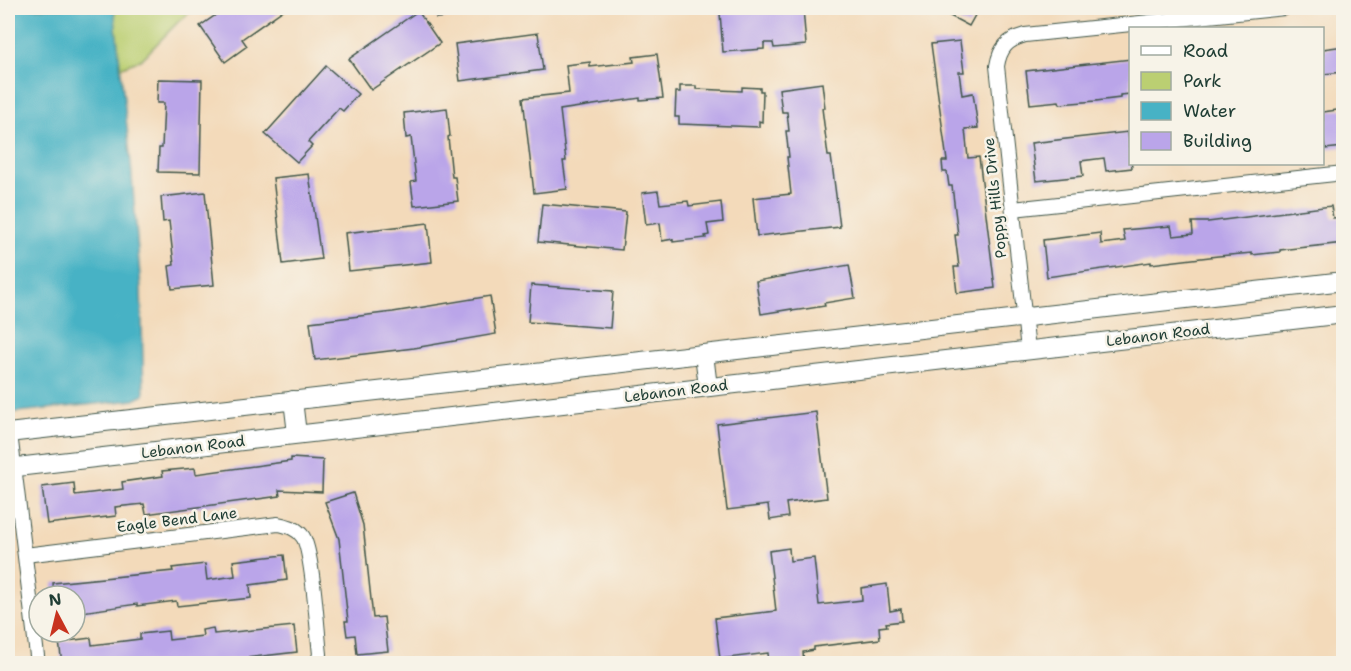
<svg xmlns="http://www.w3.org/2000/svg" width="1351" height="671" viewBox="0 0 1351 671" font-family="'Shantell Sans',sans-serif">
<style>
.green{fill:#bbcf72;stroke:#6d8653;stroke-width:1.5}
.water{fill:#47b2c5;stroke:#33787c;stroke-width:1.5}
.building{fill:#baa5e9}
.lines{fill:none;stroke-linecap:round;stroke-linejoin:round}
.street-casing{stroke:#3f5548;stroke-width:16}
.secondary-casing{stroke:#3f5548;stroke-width:20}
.street{stroke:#fff;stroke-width:14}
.secondary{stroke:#fff;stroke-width:18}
.labels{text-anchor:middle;stroke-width:5;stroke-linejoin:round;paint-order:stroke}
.street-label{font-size:15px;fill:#1f3d34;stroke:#f7f3e8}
</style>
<rect width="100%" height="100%" fill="#f7f3e8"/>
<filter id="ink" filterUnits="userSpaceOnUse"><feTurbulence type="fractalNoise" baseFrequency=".0167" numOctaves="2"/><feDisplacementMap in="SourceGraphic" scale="12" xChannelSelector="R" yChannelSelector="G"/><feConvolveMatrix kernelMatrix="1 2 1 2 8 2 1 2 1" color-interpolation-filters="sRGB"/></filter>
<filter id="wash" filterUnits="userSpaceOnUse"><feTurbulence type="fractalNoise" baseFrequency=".008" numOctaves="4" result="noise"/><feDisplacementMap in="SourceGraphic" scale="24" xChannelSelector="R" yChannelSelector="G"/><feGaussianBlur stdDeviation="1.35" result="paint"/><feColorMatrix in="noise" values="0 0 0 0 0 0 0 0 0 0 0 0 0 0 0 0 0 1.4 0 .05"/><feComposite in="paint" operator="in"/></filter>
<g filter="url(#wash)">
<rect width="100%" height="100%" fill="#f3daba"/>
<path class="green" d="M8 8H196L180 20 142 59 26 106Z"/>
<path class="water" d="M8 8H114L131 164 141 289 144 395 134 400 8 413Z"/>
<g id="blocks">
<g class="building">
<path d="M226 8H286L242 39 247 46 225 62 200 26Z"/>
<path d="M435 8H470L471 15 436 18Z"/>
<path d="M803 8 806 45 774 48 773 43H764V49L723 52 720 13Z"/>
<path d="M935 8H979L969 26Z"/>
<path d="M418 11 440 43 371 90 349 59Z"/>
<path d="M538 33 543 70 460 81 455 44Z"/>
<path d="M960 41 964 72H959L962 95 973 93 978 128 965 129 968 158 979 157 995 288 957 293 954 267H959L955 235H958L952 186H949L947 172H943L942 161H947L931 44Z"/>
<path d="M1344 46V72L1323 74V49Z"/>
<path d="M657 54 663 98 640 100V98L560 110 566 161H563L567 189 534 193 523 98 569 93 566 65 590 62V67L634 62 633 57Z"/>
<path d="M1131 59V94L1120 95V98L1096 101 1060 104 1059 101 1030 104 1026 71Z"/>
<path d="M326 66 358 94 343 111 339 108 308 142 312 146 297 162 265 134Z"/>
<path d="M158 79 202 80 200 173 158 172 159 148H162L164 103H157Z"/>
<path d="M822 83 825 108H822L828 156H831L840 227 757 236 753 198 791 194 787 157H789L786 131H789L787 112H782L779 89Z"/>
<path d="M680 86H696V89L742 91V87L760 88V91H763L762 122 759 121V127L679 124V117H675L676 92H680Z"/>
<path d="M447 108 450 136 448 137 452 177H455L458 201 414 206 411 182 416 181 411 137 406 138 404 113Z"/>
<path d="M1344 109V147L1325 149 1323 135V112Z"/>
<path d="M1128 132 1132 168 1106 171 1104 158 1081 161 1083 176 1036 181 1031 143Z"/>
<path d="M309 174 321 259 283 264 273 178Z"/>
<path d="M658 191 660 204 688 201 689 206 721 202 723 222 707 224 709 235 705 236 706 238 673 242V239L662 241 660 223 646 225 642 193Z"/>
<path d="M205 192 214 285 172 289 169 266 174 265 169 221 163 222 161 197Z"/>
<path d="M542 204 626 212 622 250 538 242Z"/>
<path d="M1331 206 1333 218 1344 217V243L1280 250V252L1252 255V253L1218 256 1151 264V262L1047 277 1043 240 1100 233 1101 244 1125 241 1123 230 1171 226 1173 236 1193 234 1192 222H1208Z"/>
<path d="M428 223 432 262 349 271 345 233Z"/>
<path d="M849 265 855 298 824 303 825 306 806 309 792 311V309L761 314 756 281Z"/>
<path d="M531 285 613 291 610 328 528 322Z"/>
<path d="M490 296 496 334 414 348 315 360 310 322 393 312Z"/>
<path d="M816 412 827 498 786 503 788 517 770 520 768 505 727 510 717 424Z"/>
<path d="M291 458 323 460 322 492 279 490 280 496 146 514 144 504 115 507 116 516 47 524 42 487 74 483 75 495 123 489 122 482 163 476 162 471 195 468 196 474 291 461Z"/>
<path d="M353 493 363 525 373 618 384 617 388 651 357 654 355 635 347 636 345 621H348L339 539 325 502Z"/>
<path d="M789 548 790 561 814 558 819 605 862 600 861 588 887 584 890 611 901 609 902 621 886 623 887 626 879 627 880 639 814 647V650L803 652 804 663H769L768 653 720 659 715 618 776 611 769 551Z"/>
<path d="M284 555 287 580 250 585 251 598 177 606 176 601 137 606V604L75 613V596H54L53 583 173 571 172 568 205 564 207 580 235 576 233 561Z"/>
<path d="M294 626 297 652 203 663H62L59 642 91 638 92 645 140 639V634L168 631 169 640 203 636 202 630 213 628 214 634Z"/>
</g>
</g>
</g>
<g filter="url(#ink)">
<use href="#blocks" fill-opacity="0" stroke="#3f5548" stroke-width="1.5"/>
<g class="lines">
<g class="street-casing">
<g id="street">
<path d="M1013 209 1344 173"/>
<path d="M1028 350 997 66C1000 48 1007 40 1025 35L1285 8"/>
<path d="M10 433 38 664"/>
<path d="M25 555 278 524C288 526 297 528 303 537 313 553 317 630 320 654L317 664"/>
</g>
</g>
<g class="secondary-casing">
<g id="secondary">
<path d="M704 354 708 387"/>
<path d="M293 400 297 434"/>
<path d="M8 433 1344 281"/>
<path d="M8 468 1344 314"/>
</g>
</g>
<use href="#street" class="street"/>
<use href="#secondary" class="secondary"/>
</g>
</g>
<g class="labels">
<g class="street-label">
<text transform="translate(995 198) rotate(-96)" y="5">Poppy Hills Drive</text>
<text transform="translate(1158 335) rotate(-7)" y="5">Lebanon Road</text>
<text transform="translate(676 391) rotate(-7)" y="5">Lebanon Road</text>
<text transform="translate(193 447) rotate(-7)" y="5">Lebanon Road</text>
<text transform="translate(177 520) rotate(-7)" y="5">Eagle Bend Lane</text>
</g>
</g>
<rect width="1351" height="671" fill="none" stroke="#f7f3e8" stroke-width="30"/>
<rect x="1129" y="27" width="195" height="138" fill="#f7f3e8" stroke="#a1aaa0" stroke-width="1.5"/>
<rect x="1141" y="46" width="30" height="9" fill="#ffffff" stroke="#a1aaa0" stroke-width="1.5"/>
<text x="1183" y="57" font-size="18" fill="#1f3d34">Road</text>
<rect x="1141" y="72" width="30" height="18" fill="#bbcf72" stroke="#a1aaa0" stroke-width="1.5"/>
<text x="1183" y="87" font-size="18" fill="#1f3d34">Park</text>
<rect x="1141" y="102" width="30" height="18" fill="#47b2c5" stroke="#a1aaa0" stroke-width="1.5"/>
<text x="1183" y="117" font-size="18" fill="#1f3d34">Water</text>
<rect x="1141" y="132" width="30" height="18" fill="#baa5e9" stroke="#a1aaa0" stroke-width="1.5"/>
<text x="1183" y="147" font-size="18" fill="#1f3d34">Building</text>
<g transform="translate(57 614) rotate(353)"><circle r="28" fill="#f7f3e8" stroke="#a1aaa0" stroke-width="1.5"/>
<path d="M0-4.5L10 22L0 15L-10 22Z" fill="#c8321e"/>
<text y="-9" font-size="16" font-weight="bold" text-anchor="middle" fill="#1f3d34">N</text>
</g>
</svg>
